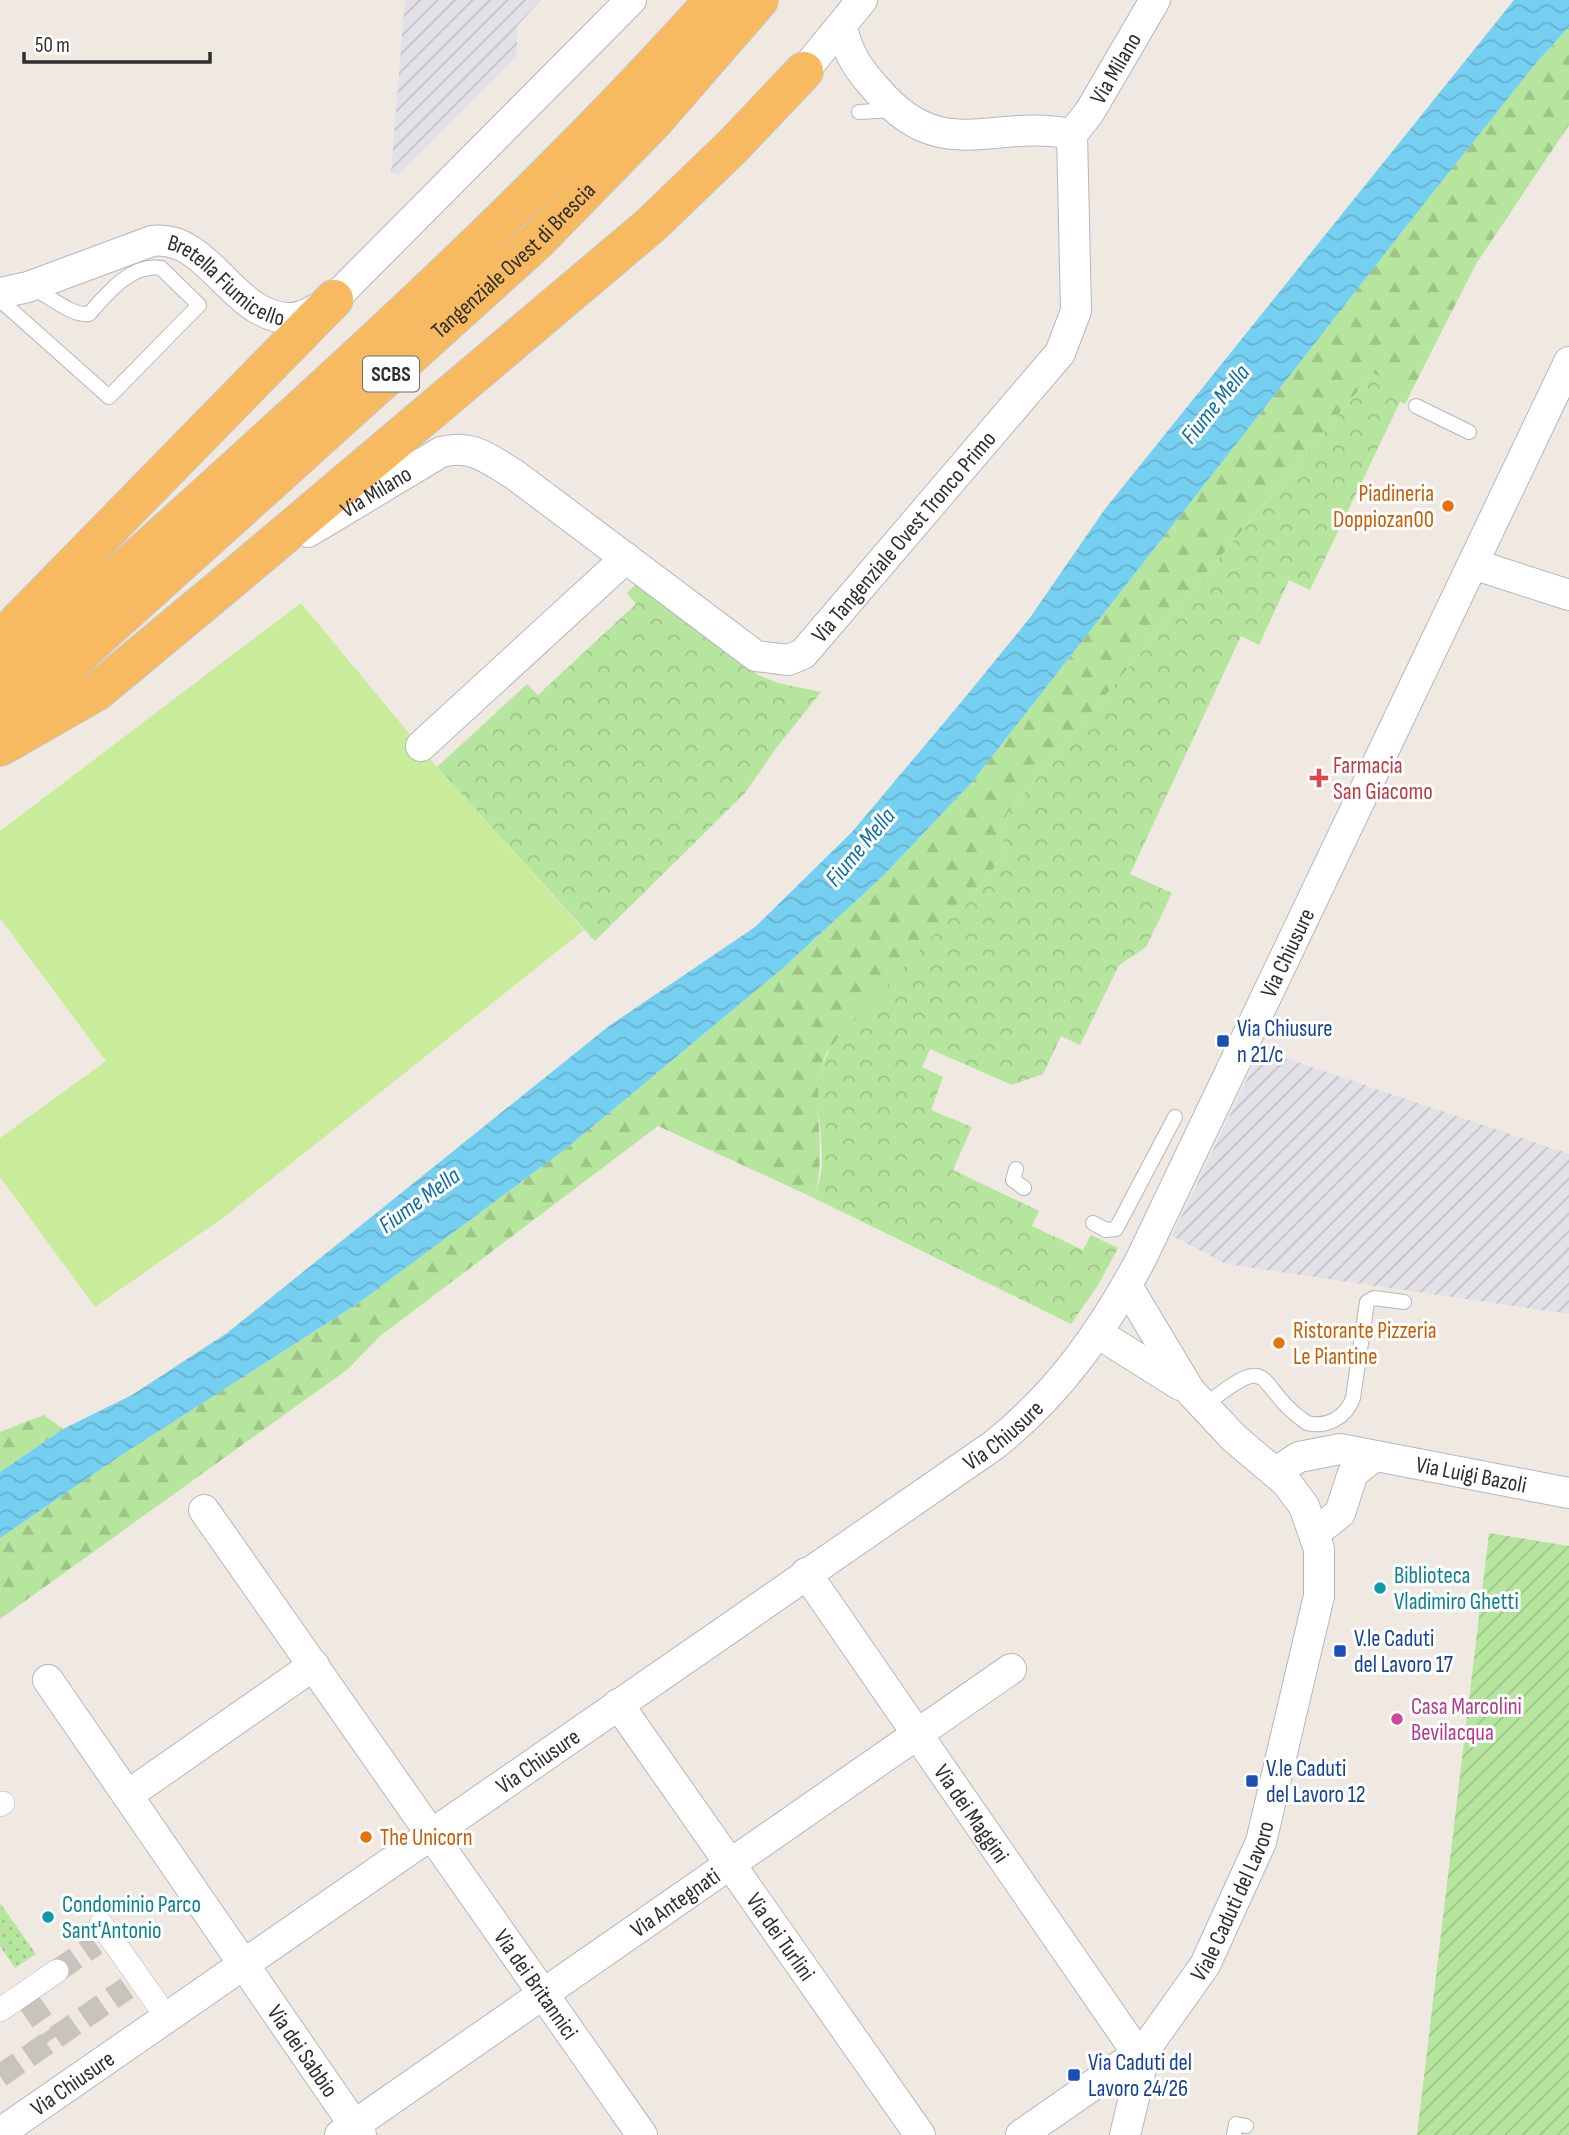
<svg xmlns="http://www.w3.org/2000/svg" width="1569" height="2135" viewBox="0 0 1569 2135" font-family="'Sofia Sans Condensed',sans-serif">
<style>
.industrial{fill:url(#industrial-furrows)}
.grass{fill:url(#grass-dots)}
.forest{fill:url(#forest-firs)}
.park{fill:url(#park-crowns)}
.garden{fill:url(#garden-furrows)}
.pitch{fill:#c9ec9a}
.water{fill:url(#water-waves)}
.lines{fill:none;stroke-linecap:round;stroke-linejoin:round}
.pedestrian-tunnel{stroke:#c8c4bd;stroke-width:23;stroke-dasharray:23 11;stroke-linecap:butt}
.service-casing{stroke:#b4b7c1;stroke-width:16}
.pedestrian-casing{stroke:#b4b7c1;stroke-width:24}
.minor-casing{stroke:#b4b7c1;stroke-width:32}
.trunk-casing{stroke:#c9c9c9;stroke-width:40}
.service{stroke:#fff;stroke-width:14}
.pedestrian{stroke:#fff;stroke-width:23}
.minor{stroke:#fff;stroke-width:30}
.trunk{stroke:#f8ba60;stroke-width:38}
.food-dot{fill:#e8710a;stroke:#fff;stroke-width:2.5}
.health-dot{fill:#e0444e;stroke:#fff;stroke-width:2.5}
.transit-dot{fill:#1a4fb4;stroke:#fff;stroke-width:2.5}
.culture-dot{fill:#0f9aa8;stroke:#fff;stroke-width:2.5}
.hotel-dot{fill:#d1479c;stroke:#fff;stroke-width:2.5}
.labels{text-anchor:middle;stroke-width:6;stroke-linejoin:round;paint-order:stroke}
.shield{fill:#fff;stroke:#6d6d6d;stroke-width:2}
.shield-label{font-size:21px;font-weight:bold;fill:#2e2e2e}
.street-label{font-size:23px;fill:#2e2e2e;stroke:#fff}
.food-label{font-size:23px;fill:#c56008;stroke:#fff;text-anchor:start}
.health-label{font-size:23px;fill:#be3a42;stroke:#fff;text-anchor:start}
.transit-label{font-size:23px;fill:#164399;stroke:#fff;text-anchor:start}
.culture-label{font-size:23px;fill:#0d838f;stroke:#fff;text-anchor:start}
.hotel-label{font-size:23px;fill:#b23c85;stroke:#fff;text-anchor:start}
.water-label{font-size:24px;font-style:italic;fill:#0d6fa3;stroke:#fff}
</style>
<defs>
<pattern id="industrial-furrows" width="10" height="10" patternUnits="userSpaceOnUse" patternTransform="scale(1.75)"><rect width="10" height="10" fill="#e3e1e8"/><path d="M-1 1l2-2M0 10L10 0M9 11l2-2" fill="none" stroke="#c3c1c7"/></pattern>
<pattern id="grass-dots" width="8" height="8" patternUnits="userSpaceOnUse" patternTransform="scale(1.75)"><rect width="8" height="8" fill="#b6e59e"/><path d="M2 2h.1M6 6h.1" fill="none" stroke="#9dc588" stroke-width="1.8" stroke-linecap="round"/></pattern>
<pattern id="forest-firs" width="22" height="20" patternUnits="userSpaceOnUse" patternTransform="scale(1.75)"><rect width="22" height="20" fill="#b6e59e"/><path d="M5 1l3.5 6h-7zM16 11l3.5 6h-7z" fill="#9dc588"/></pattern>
<pattern id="park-crowns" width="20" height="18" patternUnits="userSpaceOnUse" patternTransform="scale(1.75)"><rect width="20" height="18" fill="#b6e59e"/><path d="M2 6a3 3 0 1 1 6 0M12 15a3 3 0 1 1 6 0" fill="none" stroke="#9dc588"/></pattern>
<pattern id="garden-furrows" width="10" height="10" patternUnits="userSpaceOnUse" patternTransform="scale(1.75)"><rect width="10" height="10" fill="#b6e59e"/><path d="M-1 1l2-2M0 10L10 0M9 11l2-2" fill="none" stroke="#9dc588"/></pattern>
<pattern id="water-waves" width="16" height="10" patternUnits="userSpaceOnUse" patternTransform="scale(1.75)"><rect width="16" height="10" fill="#75cff0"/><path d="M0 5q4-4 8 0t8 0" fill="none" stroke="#66b2ce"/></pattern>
</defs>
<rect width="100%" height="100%" fill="#efe9e1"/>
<g class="industrial">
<path d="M405 0H541L517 26V57L400 174 391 173Z"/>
<path d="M1261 1050 1569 1154V1314L1226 1264 1172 1236Z"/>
</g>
<path class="grass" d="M0 1903 36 1954 15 1968 0 1946Z"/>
<g class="forest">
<path d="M1569 27V125L1476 264 1411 392 1372 374 1007 814 1001 857 988 877 826 1053C808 1102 829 1150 814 1198L658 1126 380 1336 348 1369 0 1619V1538L120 1456 360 1302 568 1147 783 968 883 876 972 782 1423 205 1537 62Z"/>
<path d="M44 1415 63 1429 0 1472V1432Z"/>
</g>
<g class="park">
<path d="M1373 373 1411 392 1405 404 1400 402 1310 590 1289 580 1259 645 1241 636 1130 874 1172 893 1146 947 1119 965 1080 1045 1061 1036 1043 1074 1012 1085 930 1049 922 1067 943 1077 931 1110 972 1127 953 1170 1039 1211 1032 1226 1083 1250 1091 1235 1118 1248 1098 1285 1071 1324 814 1198C818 1186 822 1174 822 1161 822 1117 807 1078 836 1040L988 877 1001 857 1007 814Z"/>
<path d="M636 584 758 675 778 683 821 692 777 747 745 793 595 941 437 767 527 684 538 695 636 604 627 593Z"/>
</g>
<path class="garden" d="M1489 1533 1569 1546V2135H1417Z"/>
<path class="pitch" d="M301 603 437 767 584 930 224 1217 95 1307 0 1177V1138L106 1061 0 918V831Z"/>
<path class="water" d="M1514 0H1569V27L1537 62 1423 205 972 782 883 876 783 968 568 1147 360 1302 120 1456 0 1538V1472L63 1429 132 1395 227 1333 609 1026 755 927 852 832 958 706 1029 619 1105 509Z"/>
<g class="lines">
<g class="pedestrian-tunnel">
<path d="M57 1971 96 1944"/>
<path d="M29 2002 54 2038"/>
<path d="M0 2076 127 1988"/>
</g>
<g class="service-casing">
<g id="service">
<path d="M859 112 894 110"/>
<path d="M0 300 109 397 199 305 161 268C131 263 107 294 89 314 70 316 50 295 31 288"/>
<path d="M1416 406 1469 432"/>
<path d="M1016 1169 1013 1180 1024 1188"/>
<path d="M1093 1223 1106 1230 1116 1229 1175 1117"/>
<path d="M1204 1406C1278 1347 1252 1386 1307 1423 1326 1428 1346 1418 1353 1398L1367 1302 1374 1298 1404 1302"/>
<path d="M1234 2135 1236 2124 1246 2126"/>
</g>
</g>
<g class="pedestrian-casing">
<g id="pedestrian">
<path d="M0 1805 3 1803"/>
<path d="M101 1924 156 2002"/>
<path d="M0 2010 57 1971"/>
</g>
</g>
<g class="minor-casing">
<g id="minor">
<path d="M842 27C848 55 859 70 878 91 943 166 991 118 1072 134"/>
<path d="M804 71 862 0"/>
<path id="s1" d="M1072 134 1089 113 1155 0"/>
<path id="s2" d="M0 293 28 287 152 241C209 234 232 317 289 318 304 319 321 306 334 299L631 0"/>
<path id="s3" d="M308 532 441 452C472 444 489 459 515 475L756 656 788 660 803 654 1060 353 1076 311 1072 134"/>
<path d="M1473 564 1569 595"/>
<path d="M421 746 626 558"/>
<path d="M1099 1334 1180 1385"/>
<path id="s4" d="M1276 1472 1299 1457 1340 1449 1569 1493"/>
<path id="s5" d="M204 1510 642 2135"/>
<path d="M1315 1533 1340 1513 1353 1473 1372 1458"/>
<path id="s6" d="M806 1573 1138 2054"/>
<path id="s7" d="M48 1680 361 2135"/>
<path id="s8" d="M618 1704 920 2135"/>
<path d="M128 1795 314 1665"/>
<path id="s9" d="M0 2133 994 1445C1059 1393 1102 1332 1141 1259L1569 362"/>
<path id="s10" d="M340 2135 1011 1669"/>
<path id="s11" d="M1021 2135 1146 2048 1205 1965 1261 1842 1319 1596V1549L1304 1506 1286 1482 1234 1438 1190 1391 1127 1286"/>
<path d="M1125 2135 1146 2048"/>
</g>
</g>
<g class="trunk-casing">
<g id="trunk">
<path d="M0 646 16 624 334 299"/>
<path d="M0 682C243 460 494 245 714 0"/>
<path id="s12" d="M0 726 536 242 654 121 759 0"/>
<path d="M0 747 96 692 238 574 652 224 733 146 804 71"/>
</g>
</g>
<use href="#service" class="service"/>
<use href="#pedestrian" class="pedestrian"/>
<use href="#minor" class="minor"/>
<use href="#trunk" class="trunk"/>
</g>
<g class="food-dot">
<circle cx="1448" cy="506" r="7"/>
<circle cx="1279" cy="1343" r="7"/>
<circle cx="366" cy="1837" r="7"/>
</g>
<path class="health-dot" d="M1315.5 767.5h7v7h7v7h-7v7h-7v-7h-7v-7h7z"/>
<g class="transit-dot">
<rect x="1216" y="1034" width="14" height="14" rx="3.5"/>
<rect x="1333" y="1644" width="14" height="14" rx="3.5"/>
<rect x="1245" y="1774" width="14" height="14" rx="3.5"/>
<rect x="1067" y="2068" width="14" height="14" rx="3.5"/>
</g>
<g class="culture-dot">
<circle cx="1380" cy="1588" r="7"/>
<circle cx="48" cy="1917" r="7"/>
</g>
<circle class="hotel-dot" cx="1397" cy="1719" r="7"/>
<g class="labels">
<rect class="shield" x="363" y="356.5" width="56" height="35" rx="5"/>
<g class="shield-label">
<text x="391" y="381">SCBS</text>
</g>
<g class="street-label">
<text dy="8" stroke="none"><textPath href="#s1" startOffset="79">Via Milano</textPath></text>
<text dy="8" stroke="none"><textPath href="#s12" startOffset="693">Tangenziale Ovest di Brescia</textPath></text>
<text dy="8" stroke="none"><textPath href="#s2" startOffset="248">Bretella Fiumicello</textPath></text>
<text dy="8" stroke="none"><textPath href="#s3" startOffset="79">Via Milano</textPath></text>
<text dy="8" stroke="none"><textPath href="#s3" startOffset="740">Via Tangenziale Ovest Tronco Primo</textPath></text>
<text dy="8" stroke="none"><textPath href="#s9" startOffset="1787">Via Chiusure</textPath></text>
<text dy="8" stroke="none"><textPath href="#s9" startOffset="1222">Via Chiusure</textPath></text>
<text dy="8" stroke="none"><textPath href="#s4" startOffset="203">Via Luigi Bazoli</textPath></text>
<text dy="8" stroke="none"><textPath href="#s9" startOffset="654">Via Chiusure</textPath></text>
<text dy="8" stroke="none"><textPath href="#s6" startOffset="292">Via dei Maggini</textPath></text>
<text dy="8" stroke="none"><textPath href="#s11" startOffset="324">Viale Caduti del Lavoro</textPath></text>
<text dy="8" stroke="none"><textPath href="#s10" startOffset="408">Via Antegnati</textPath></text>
<text dy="8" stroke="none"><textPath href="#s8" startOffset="284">Via dei Turlini</textPath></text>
<text dy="8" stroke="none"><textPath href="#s5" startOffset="579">Via dei Britannici</textPath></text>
<text dy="8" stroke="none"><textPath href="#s7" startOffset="450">Via dei Sabbio</textPath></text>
<text dy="8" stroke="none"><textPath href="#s9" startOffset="88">Via Chiusure</textPath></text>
</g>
<g class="food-label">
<text x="1434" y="501" text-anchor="end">Piadineria<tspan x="1434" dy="26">Doppiozan00</tspan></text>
<text x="1293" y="1338">Ristorante Pizzeria<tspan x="1293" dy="26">Le Piantine</tspan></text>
<text x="380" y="1845">The Unicorn</text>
</g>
<g class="health-label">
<text x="1333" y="773">Farmacia<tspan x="1333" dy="26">San Giacomo</tspan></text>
</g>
<g class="transit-label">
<text x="1237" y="1036">Via Chiusure<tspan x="1237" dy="26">n 21/c</tspan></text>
<text x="1354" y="1646">V.le Caduti<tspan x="1354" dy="26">del Lavoro 17</tspan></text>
<text x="1266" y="1776">V.le Caduti<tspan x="1266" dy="26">del Lavoro 12</tspan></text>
<text x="1088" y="2070">Via Caduti del<tspan x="1088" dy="26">Lavoro 24/26</tspan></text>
</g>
<g class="culture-label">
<text x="1394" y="1583">Biblioteca<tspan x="1394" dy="26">Vladimiro Ghetti</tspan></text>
<text x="62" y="1912">Condominio Parco<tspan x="62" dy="26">Sant'Antonio</tspan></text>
</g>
<g class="hotel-label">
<text x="1411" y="1714">Casa Marcolini<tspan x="1411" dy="26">Bevilacqua</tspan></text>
</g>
<g class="water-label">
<text transform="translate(1215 404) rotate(-51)" y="8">Fiume Mella</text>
<text transform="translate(860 847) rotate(-50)" y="8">Fiume Mella</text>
<text transform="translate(419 1200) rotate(-36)" y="8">Fiume Mella</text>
</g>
</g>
<path d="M24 52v10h186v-10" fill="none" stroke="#2e2e2e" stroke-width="3.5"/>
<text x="35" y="52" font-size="21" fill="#2e2e2e" stroke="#ffffff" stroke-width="5" paint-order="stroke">50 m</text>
</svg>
